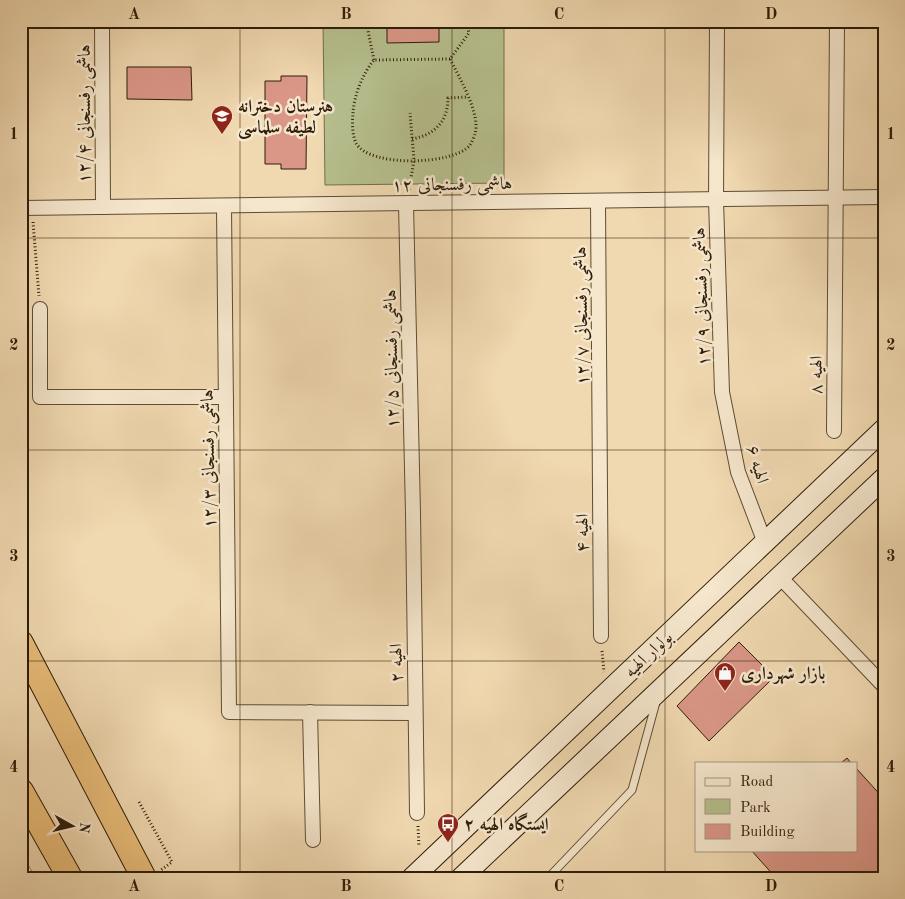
<svg xmlns="http://www.w3.org/2000/svg" width="905" height="899" viewBox="0 0 905 899" font-family="'Old Standard TT',Amiri,serif">
<style>
.green{fill:#b6bf8e;stroke:#726e4c}
.building{fill:#da9687;stroke:#2e1d09}
.lines{fill:none;stroke-linecap:round;stroke-linejoin:round}
.service-casing{stroke:#5e4c33;stroke-width:9}
.minor-casing{stroke:#5e4c33;stroke-width:16}
.tertiary-casing{stroke:#5e4c33;stroke-width:19}
.secondary-casing{stroke:#2e1d09;stroke-width:22}
.trunk-casing{stroke:#2e1d09;stroke-width:26}
.path{stroke:#2e1d09;stroke-width:3;stroke-dasharray:1 2.5;stroke-linecap:butt}
.service{stroke:#f5e6cc;stroke-width:7}
.minor{stroke:#f5e6cc;stroke-width:14}
.tertiary{stroke:#f5e6cc;stroke-width:18}
.secondary{stroke:#f5e6cc;stroke-width:20}
.trunk{stroke:#e8bc78;stroke-width:24}
.grid{fill:none;stroke:#2e1d09;stroke-width:1;stroke-opacity:0.55}
.labels{text-anchor:middle;stroke-width:5;stroke-linejoin:round;paint-order:stroke}
.poi-label{font-size:18px;font-weight:bold;fill:#2e1d09;stroke:#f5e6cc;text-anchor:start}
.street-label{font-size:18px;fill:#2e1d09;stroke:#f5e6cc}
.neatline{fill:none;stroke:#2e1d09;stroke-width:2}
.grid-label{font-size:16px;text-anchor:middle;font-weight:bold;fill:#2e1d09}
</style>
<rect width="100%" height="100%" fill="#f0d8b0"/>
<filter id="stains"><feTurbulence type="fractalNoise" baseFrequency=".004" numOctaves="4"/><feColorMatrix values="0 0 0 0 .2 0 0 0 0 .09 0 0 0 0 .02 0 0 0 .5 -.17"/></filter>
<radialGradient id="worn" r=".72"><stop offset=".6" stop-color="#630" stop-opacity="0"/><stop offset="1" stop-color="#630" stop-opacity=".3"/></radialGradient>
<path class="green" d="M323 21H504V183L325 185Z"/>
<g class="building">
<path d="M387 21H439V42L387 43Z"/>
<path d="M127 67H191L192 100 127 99Z"/>
<path d="M281 76H307L306 169H281V164H265V81H281Z"/>
<path d="M739 642 774 677 709 741 677 706Z"/>
<path d="M847 758 851 763H841Z"/>
<path d="M856 768 884 799V868L873 878H776L751 850H856Z"/>
</g>
<g class="lines">
<g class="service-casing">
<path id="service" d="M548 878 632 790 656 702"/>
</g>
<g class="minor-casing">
<g id="minor">
<path d="M102 21 103 207"/>
<path d="M717 21 716 200 722 392 738 472 765 543"/>
<path d="M598 202 601 636"/>
<path d="M406 204 413 513 417 813"/>
<path d="M224 206 229 712 415 713"/>
<path d="M21 208 884 197"/>
<path d="M40 309V397H226"/>
<path d="M834 431 837 21"/>
<path d="M779 576 884 686"/>
<path d="M310 712 313 840"/>
</g>
</g>
<g class="tertiary-casing">
<path id="tertiary" d="M21 871 25 878"/>
</g>
<g class="secondary-casing">
<g id="secondary">
<path d="M412 878 884 429"/>
<path d="M461 878 884 478"/>
</g>
</g>
<g class="trunk-casing">
<g id="trunk">
<path d="M21 643 144 878"/>
<path d="M21 791 70 878"/>
</g>
</g>
<g class="path">
<path d="M366 21 374 60"/>
<path d="M450 59 374 60C363 73 354 95 353 113 352 122 352 134 356 143 369 168 455 165 470 145 472 142 474 137 475 134 481 114 459 77 450 59L469 33 466 21"/>
<path d="M412 139C435 135 448 121 448 98L468 97"/>
<path d="M409 190 414 160 410 113"/>
<path d="M33 222 39 296"/>
<path d="M602 651 604 672"/>
<path d="M139 802 172 862 161 870"/>
<path d="M418 826 419 847"/>
<path d="M21 842 29 857"/>
</g>
<use href="#service" class="service"/>
<use href="#minor" class="minor"/>
<use href="#tertiary" class="tertiary"/>
<use href="#secondary" class="secondary"/>
<use href="#trunk" class="trunk"/>
</g>
<path class="grid" d="M240 21V878M452 21V878M665 21V878M21 238H884M21 450H884M21 661H884"/>
<defs>
<g id="school-pin" transform="scale(1.125)"><path d="M0 17L-7.5 6A9.5 9.5 0 1 1 7.5 6Z" fill="#8f2418" stroke="#f5e6cc"/><path d="M0-5L7-2L0 1L-7-2ZM-4 1L0 2.5L4 1V4Q0 6-4 4Z" fill="#fff"/></g>
<g id="shop-pin" transform="scale(1.125)"><path d="M0 17L-7.5 6A9.5 9.5 0 1 1 7.5 6Z" fill="#8f2418" stroke="#f5e6cc"/><path d="M-5-2.5h2.3a2.7 3.5 0 0 1 5.4 0H5L5.5 6h-11ZM-1.5-2.5h3a1.5 2.3 0 0 0-3 0Z" fill="#fff"/></g>
<g id="bus-pin" transform="scale(1.125)"><path d="M0 17L-7.5 6A9.5 9.5 0 1 1 7.5 6Z" fill="#8f2418" stroke="#f5e6cc"/><path d="M-5-6H5V4H4V6H2V4H-2V6H-4V4H-5ZM-3.5-4V0h7V-4ZM-3.5 1.2v1.5H-2V1.2ZM2 1.2v1.5H3.5V1.2Z" fill="#fff"/></g>
</defs>
<g fill-rule="evenodd">
<use href="#school-pin" x="222" y="116"/>
<use href="#shop-pin" x="725" y="673"/>
<use href="#bus-pin" x="448" y="824"/>
</g>
<g class="labels">
<g class="poi-label">
<text x="238" y="112">هنرستان دخترانه<tspan x="238" dy="21">لطیفه سلماسی</tspan></text>
<text x="741" y="679">بازار شهرداری</text>
<text x="464" y="830">ایستگاه الهیه ۲</text>
</g>
<g class="street-label">
<text transform="translate(84 114) rotate(-90)" y="6">هاشمی رفسنجانی ۱۲/۴</text>
<text transform="translate(452 184) rotate(-1)" y="6">هاشمی رفسنجانی ۱۲</text>
<text transform="translate(701 297) rotate(-92)" y="6">هاشمی رفسنجانی ۱۲/۹</text>
<text transform="translate(581 316) rotate(-91)" y="6">هاشمی رفسنجانی ۱۲/۷</text>
<text transform="translate(391 359) rotate(-91)" y="6">هاشمی رفسنجانی ۱۲/۵</text>
<text transform="translate(816 375) rotate(-90)" y="6">الهیه ۸</text>
<text transform="translate(208 459) rotate(-91)" y="6">هاشمی رفسنجانی ۱۲/۳</text>
<text transform="translate(758 464) rotate(74)" y="6">الهیه ۶</text>
<text transform="translate(582 533) rotate(-90)" y="6">الهیه ۴</text>
<text transform="translate(648 654) rotate(-43)" y="6">بولوار الهیه</text>
<text transform="translate(396 663) rotate(-91)" y="6">الهیه ۲</text>
</g>
</g>
<rect width="905" height="899" fill="none" stroke="#f0d8b0" stroke-width="55"/>
<rect x="695" y="762" width="162" height="90" fill="#f5e6cc" stroke="#a5967e"/>
<rect x="705" y="778" width="25" height="8" fill="#f5e6cc" stroke="#a5967e"/>
<text x="740" y="786" font-size="15" fill="#2e1d09">Road</text>
<rect x="705" y="799" width="25" height="15" fill="#b6bf8e" stroke="#a5967e"/>
<text x="740" y="812" font-size="15" fill="#2e1d09">Park</text>
<rect x="705" y="824" width="25" height="15" fill="#da9687" stroke="#a5967e"/>
<text x="740" y="836" font-size="15" fill="#2e1d09">Building</text>
<g transform="translate(72 826) rotate(98)" stroke="#f5e6cc" stroke-width="4" paint-order="stroke">
<path d="M0-4L9 19L0 12L-9 19Z" fill="#2e1d09"/>
<text y="-8" font-size="14" font-weight="bold" text-anchor="middle" fill="#2e1d09">N</text>
</g>
<rect x="28" y="28" width="850" height="844" class="neatline"/>
<g class="grid-label">
<text x="134" y="19">A</text>
<text x="346" y="19">B</text>
<text x="559" y="19">C</text>
<text x="771" y="19">D</text>
<text x="14" y="139">1</text>
<text x="891" y="139">1</text>
<text x="14" y="350">2</text>
<text x="891" y="350">2</text>
<text x="14" y="561">3</text>
<text x="891" y="561">3</text>
<text x="14" y="772">4</text>
<text x="891" y="772">4</text>
<text x="134" y="891">A</text>
<text x="346" y="891">B</text>
<text x="559" y="891">C</text>
<text x="771" y="891">D</text>
</g>
<rect width="100%" height="100%" filter="url(#stains)"/>
<rect width="100%" height="100%" fill="url(#worn)"/>
</svg>
